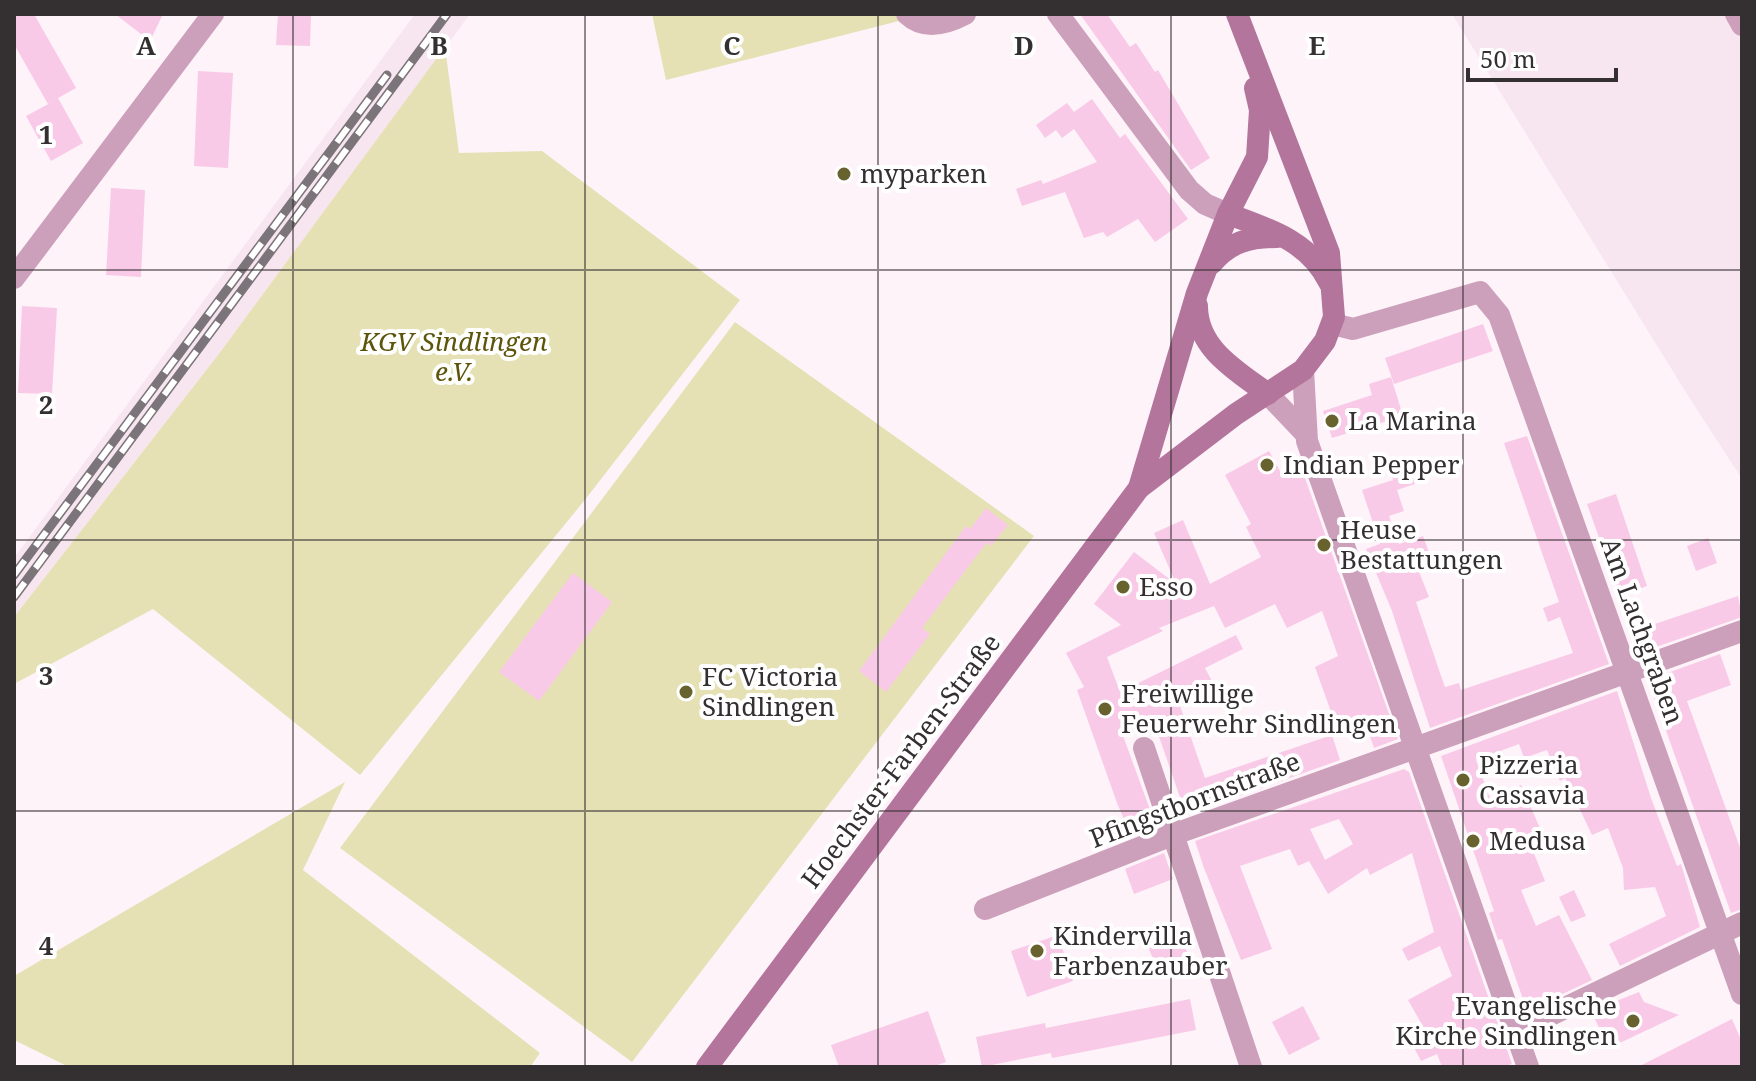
<svg xmlns="http://www.w3.org/2000/svg" width="1756" height="1081" viewBox="0 0 1756 1081" font-family="'Noto Serif',serif">
<style>
.built{fill:#f7e5f0}
.green{fill:#e5e1b5}
.building{fill:#f9cae7;fill-rule:evenodd}
.lines{fill:none;stroke-linecap:round;stroke-linejoin:round}
.minor{stroke:#cca0bb;stroke-width:22}
.tertiary{stroke:#cca0bb;stroke-width:22}
.secondary{stroke:#b4759d;stroke-width:22}
.rail-casing{stroke:#7b7478;stroke-width:9}
.rail{stroke:#fff;stroke-width:6;stroke-dasharray:18;stroke-linecap:butt}
.grid{fill:none;stroke:#343032;stroke-width:2;stroke-opacity:0.55}
.poi-dot{fill:#68622f;stroke:#fff;stroke-width:3}
.labels{text-anchor:middle;stroke-width:8;stroke-linejoin:round;paint-order:stroke}
.poi-label{font-size:26px;fill:#343032;stroke:#fff;text-anchor:start}
.park-label{font-size:26px;font-style:italic;fill:#5d550b;stroke:#fff}
.street-label{font-size:26px;fill:#343032;stroke:#fff}
.grid-label{font-size:26px;text-anchor:middle;font-weight:bold;fill:#343032;stroke:#fff;stroke-width:8;stroke-linejoin:round;paint-order:stroke}
</style>
<rect width="100%" height="100%" fill="#fef3f9"/>
<g class="built">
<path d="M415 14H470L218 355 14 617V558Z"/>
<path d="M1452 14H1742V479L1687 394Z"/>
</g>
<g class="green">
<path d="M652 14H895L899 21 666 80Z"/>
<path d="M445 47 459 153 542 151 740 300 584 501 360 775 153 609 14 684V617L218 355Z"/>
<path d="M735 322 1034 536 632 1062 340 848Z"/>
<path d="M345 782 303 870 540 1053 530 1067H69L14 1040V976Z"/>
</g>
<g class="building">
<path d="M14 14H34L76 88 58 98 83 143 51 161 26 116 54 101 48 104 14 44Z"/>
<path d="M115 14H163L150 41Z"/>
<path d="M278 14H311L310 46 276 45Z"/>
<path d="M1080 14H1107L1130 47 1136 43 1155 72 1158 70 1210 158 1191 170Z"/>
<path d="M198 71 233 73 228 168 194 166Z"/>
<path d="M1092 99 1120 138 1125 134 1188 219 1155 242 1138 219 1107 237 1103 232 1084 238 1065 192 1022 206 1016 189 1041 180 1043 184 1097 162 1074 129 1062 138 1056 130 1045 138 1036 125 1067 103 1074 112Z"/>
<path d="M111 188 145 190 141 277 106 275Z"/>
<path d="M22 306 57 308 52 394 18 393Z"/>
<path d="M1483 324 1493 351 1394 384 1385 358Z"/>
<path d="M1391 377 1403 416 1332 438 1323 411 1372 395 1369 384Z"/>
<path d="M1527 436 1609 664 1430 728 1392 611 1366 549 1380 544 1362 490 1393 480 1394 483 1390 471 1409 465 1415 484 1397 490 1404 511 1389 516 1399 544 1423 536 1431 558 1416 564 1429 597 1416 602 1439 670 1445 687 1459 683 1461 690 1485 682 1573 653 1560 617 1548 622 1543 608 1559 602 1504 443Z"/>
<path d="M1269 451 1280 471 1300 464 1398 739 1374 748 1363 716 1336 726 1315 667 1338 656 1322 611 1287 628 1275 604 1225 628 1214 606 1159 628 1163 631 1107 657 1120 692 1236 635 1243 649 1205 668 1213 683 1178 700 1205 778 1332 735 1340 760 1186 815 1154 722 1122 733 1156 826 1136 834 1134 828 1128 829 1117 803 1077 690 1084 687 1066 653 1121 625 1094 604 1134 552 1176 584 1154 533 1183 520 1210 584 1261 557 1246 527 1251 524 1225 475Z"/>
<path d="M1616 494 1647 586 1620 596 1587 504Z"/>
<path d="M986 508 1008 525 991 546 987 542 922 628 930 634 886 692 859 671 966 526 970 529Z"/>
<path d="M1708 538 1717 563 1696 571 1687 546Z"/>
<path d="M573 573 612 602 539 701 499 672Z"/>
<path d="M1738 596 1742 617 1639 653 1631 632Z"/>
<path d="M1720 654 1731 685 1687 701 1742 853V909L1731 913 1648 680Z"/>
<path d="M1617 691 1651 798 1677 866 1681 864 1700 927 1620 966 1609 944 1666 916 1655 887 1624 890 1623 868 1608 828 1592 835 1565 778 1560 781 1547 750 1524 758 1519 744 1476 760 1490 798 1521 785 1547 844 1533 851 1545 881 1521 890 1536 926 1559 915 1592 980 1531 1009 1525 1005 1502 939 1498 940 1489 913 1494 911 1441 756Z"/>
<path d="M1404 769 1409 772 1512 1064 1502 1067H1442L1437 1054 1421 1061 1409 1038 1425 1030 1408 1000 1452 976 1440 946 1408 961 1402 949 1434 932 1412 853 1370 875 1367 868 1328 894 1309 861 1298 866 1290 849 1240 866 1272 949 1241 960 1204 868 1195 841ZM1339 819 1353 844 1325 860 1310 829Z"/>
<path d="M1164 853 1173 879 1134 894 1125 869Z"/>
<path d="M1574 890 1586 916 1571 922 1559 897Z"/>
<path d="M1175 924 1190 959 1158 971 1144 937Z"/>
<path d="M1058 935 1073 981 1027 997 1011 951Z"/>
<path d="M1639 992 1644 1002 1679 1015 1609 1048 1591 1011Z"/>
<path d="M1190 999 1196 1030 1052 1058 1051 1053 982 1067 976 1037 1045 1023 1046 1028Z"/>
<path d="M1303 1006 1320 1039 1289 1055 1272 1022Z"/>
<path d="M928 1011 946 1062 932 1067H839L831 1045Z"/>
<path d="M1732 1019 1742 1042V1065L1638 1067Z"/>
</g>
<g class="lines">
<g class="minor">
<path d="M907 14C924 30 946 24 965 14"/>
<path d="M1736 14 1742 25"/>
<path d="M14 278 213 14"/>
<path d="M1333 324 1353 329 1480 292 1499 315 1742 994"/>
<path d="M1144 748 1251 1067"/>
<path d="M985 909 1172 835 1742 631"/>
<path d="M1515 1032 1742 923"/>
</g>
<g class="tertiary">
<path d="M1058 14 1189 190 1205 204 1228 214"/>
<path d="M1303 370 1307 441 1528 1067"/>
<path d="M1268 394 1305 433"/>
</g>
<g class="secondary">
<path d="M1228 214C1269 229 1309 241 1329 282"/>
<path d="M1212 263C1230 242 1249 237 1277 237"/>
<path d="M1197 306C1197 349 1237 371 1268 394"/>
<path d="M1139 488 1197 293 1228 214 1257 157 1260 110 1255 88"/>
<path d="M707 1067 1139 488 1236 414 1303 370 1325 341 1334 317 1329 253 1237 14"/>
</g>
<g class="rail-casing">
<g id="rail">
<path d="M14 575 387 75"/>
<path d="M14 597 447 14"/>
</g>
</g>
<use href="#rail" class="rail"/>
</g>
<path class="grid" d="M293 14V1067M585 14V1067M878 14V1067M1171 14V1067M1463 14V1067M14 270H1742M14 540H1742M14 811H1742"/>
<g class="poi-dot">
<circle cx="844" cy="174" r="8"/>
<circle cx="1332" cy="421" r="8"/>
<circle cx="1267" cy="465" r="8"/>
<circle cx="1324" cy="545" r="8"/>
<circle cx="1123" cy="587" r="8"/>
<circle cx="686" cy="692" r="8"/>
<circle cx="1105" cy="709" r="8"/>
<circle cx="1463" cy="780" r="8"/>
<circle cx="1473" cy="841" r="8"/>
<circle cx="1037" cy="951" r="8"/>
<circle cx="1633" cy="1021" r="8"/>
</g>
<g class="labels">
<g class="poi-label">
<text x="860" y="183">myparken</text>
<text x="1348" y="430">La Marina</text>
<text x="1283" y="474">Indian Pepper</text>
<text x="1340" y="539">Heuse<tspan x="1340" dy="30">Bestattungen</tspan></text>
<text x="1139" y="596">Esso</text>
<text x="702" y="686">FC Victoria<tspan x="702" dy="30">Sindlingen</tspan></text>
<text x="1121" y="703">Freiwillige<tspan x="1121" dy="30">Feuerwehr Sindlingen</tspan></text>
<text x="1479" y="774">Pizzeria<tspan x="1479" dy="30">Cassavia</tspan></text>
<text x="1489" y="850">Medusa</text>
<text x="1053" y="945">Kindervilla<tspan x="1053" dy="30">Farbenzauber</tspan></text>
<text x="1617" y="1015" text-anchor="end">Evangelische<tspan x="1617" dy="30">Kirche Sindlingen</tspan></text>
</g>
<g class="park-label">
<text x="454" y="351">KGV Sindlingen<tspan x="454" dy="30">e.V.</tspan></text>
</g>
<g class="street-label">
<text transform="translate(1642 631) rotate(70)" y="9">Am Lachgraben</text>
<text transform="translate(901 761) rotate(-53)" y="9">Hoechster-Farben-Straße</text>
<text transform="translate(1195 800) rotate(-21)" y="9">Pfingstbornstraße</text>
</g>
</g>
<g class="grid-label">
<text x="146" y="55">A</text>
<text x="439" y="55">B</text>
<text x="732" y="55">C</text>
<text x="1024" y="55">D</text>
<text x="1317" y="55">E</text>
<text x="46" y="144">1</text>
<text x="46" y="414">2</text>
<text x="46" y="685">3</text>
<text x="46" y="955">4</text>
</g>
<rect width="1756" height="1081" fill="none" stroke="#343032" stroke-width="32"/>
<path d="M1468 68v12h148v-12" fill="none" stroke="#343032" stroke-width="4"/>
<text x="1480" y="68" font-size="24" fill="#343032" stroke="#ffffff" stroke-width="6" paint-order="stroke">50 m</text>
</svg>
